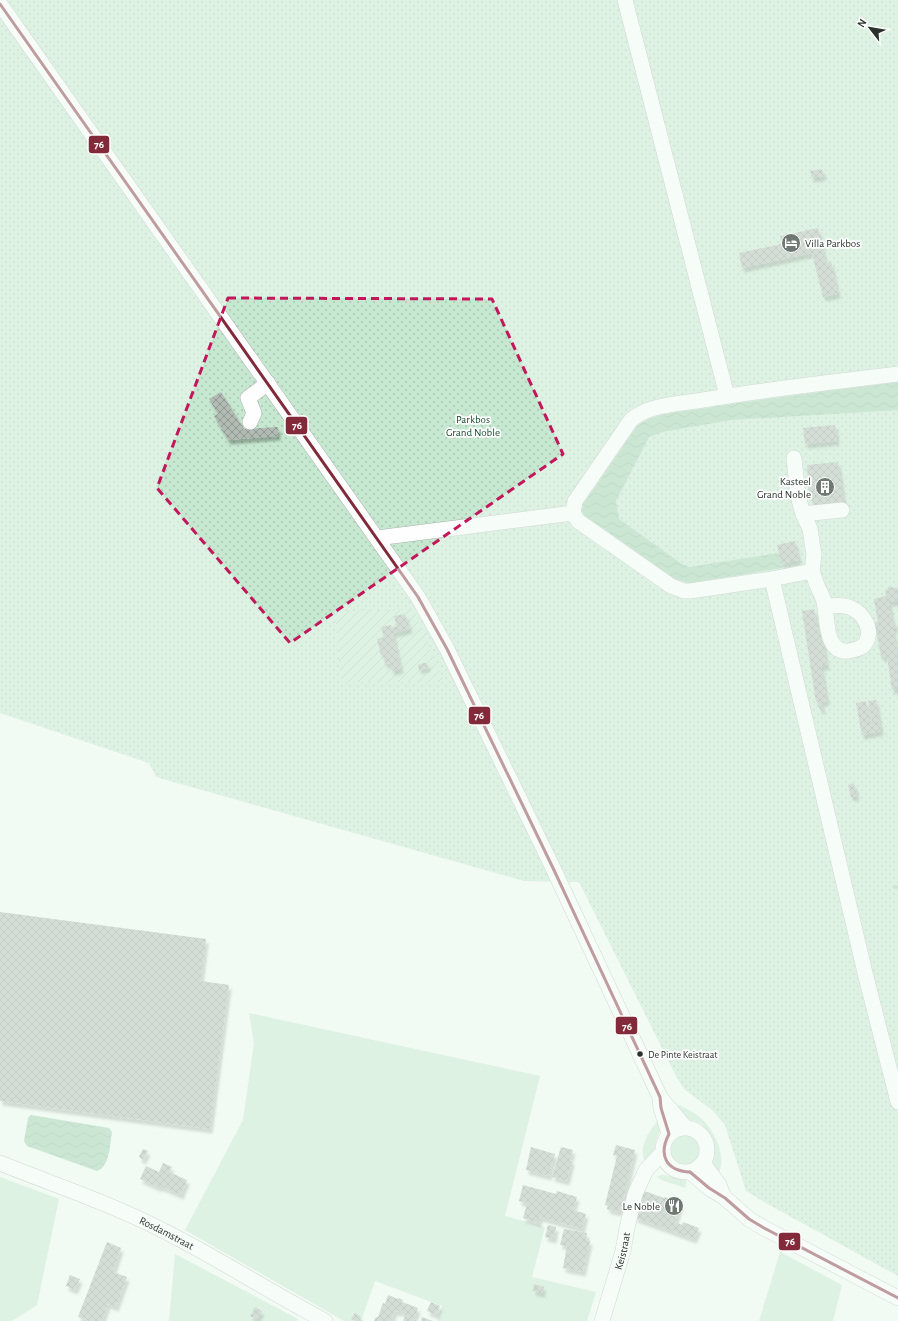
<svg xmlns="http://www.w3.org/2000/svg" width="898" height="1321" viewBox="0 0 898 1321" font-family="'Alegreya Sans',sans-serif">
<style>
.grass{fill:#c7e8d0}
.park{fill:url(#park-dots)}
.garden{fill:url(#garden-furrows)}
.water{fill:url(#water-waves)}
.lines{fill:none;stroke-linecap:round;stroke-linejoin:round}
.stream{stroke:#9dd1ae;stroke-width:3.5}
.building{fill:url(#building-cross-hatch);filter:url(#shadow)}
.minor-casing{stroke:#abb2ad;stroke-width:16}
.minor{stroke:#fdfefd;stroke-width:15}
.bus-1-casing{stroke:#fff;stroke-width:6}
.bus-1{stroke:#822a3a;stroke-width:3}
.marked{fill:none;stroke:#c2185b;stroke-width:3;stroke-dasharray:8 5;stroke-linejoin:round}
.bus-dot{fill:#29322c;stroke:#fff;stroke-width:1.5}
.labels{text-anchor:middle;stroke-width:3.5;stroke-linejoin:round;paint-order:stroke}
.bus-label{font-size:10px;fill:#29322c;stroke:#fff;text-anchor:start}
.poi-label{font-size:11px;fill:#29322c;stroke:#fff;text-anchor:end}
.park-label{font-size:11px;fill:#184d2e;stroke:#fff}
.street-label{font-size:11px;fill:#29322c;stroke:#fff}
.line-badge{stroke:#fff;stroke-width:1.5}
.badge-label{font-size:11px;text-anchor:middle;font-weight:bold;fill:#fff}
</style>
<defs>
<pattern id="park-dots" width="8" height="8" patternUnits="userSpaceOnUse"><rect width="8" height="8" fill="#c7e8d0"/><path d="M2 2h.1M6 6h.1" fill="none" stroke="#abc7b3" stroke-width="1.8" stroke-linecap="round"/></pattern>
<pattern id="garden-furrows" width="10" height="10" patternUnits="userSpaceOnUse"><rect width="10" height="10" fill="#c7e8d0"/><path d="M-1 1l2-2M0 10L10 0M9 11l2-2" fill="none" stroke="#abc7b3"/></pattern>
<pattern id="water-waves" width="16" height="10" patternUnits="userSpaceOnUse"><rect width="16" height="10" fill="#9dd1ae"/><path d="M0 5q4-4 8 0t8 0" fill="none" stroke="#87b496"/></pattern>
<pattern id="building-cross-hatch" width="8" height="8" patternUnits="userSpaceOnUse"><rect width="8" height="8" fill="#b2bab4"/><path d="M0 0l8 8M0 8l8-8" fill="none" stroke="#919893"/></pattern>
<filter id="shadow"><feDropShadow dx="2.5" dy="4.5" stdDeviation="1" flood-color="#0004"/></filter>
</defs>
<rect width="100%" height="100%" fill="#f1faf3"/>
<g class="grass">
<path d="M249 1013 540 1076 505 1216 545 1227 532 1277 596 1292 587 1321H437L442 1306 375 1281 361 1321H344L185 1230 243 1120 254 1043Z"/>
<path d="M679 1105C686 1109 695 1112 701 1118 714 1130 728 1157 718 1175L713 1167 714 1152 713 1141 710 1134 702 1124 695 1121 687 1119 675 1108Z"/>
<path d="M660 1118 661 1130 657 1137 654 1152 646 1164C645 1161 643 1158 643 1155 641 1142 652 1127 660 1118Z"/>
<circle cx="685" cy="1149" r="16"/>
<path d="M661 1175C670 1175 678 1179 687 1179L685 1188 661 1180 657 1177Z"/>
<path d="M0 1177 59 1199 37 1305 12 1321H0Z"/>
<path d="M780 1252 842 1285 833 1321H759Z"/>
<path d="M175 1254 298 1319 297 1321H169Z"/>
</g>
<path class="park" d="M0 0H898V1276L764 1202 746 1191 725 1125 712 1110 684 1089 675 1074 579 882 524 881 156 777 149 763 0 713Z"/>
<path class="garden" d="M415 610 444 682H341L335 611Z"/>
<g class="water">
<path d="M898 382V410L731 420 662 432 649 437 616 501 619 519 682 564 689 567 778 553 782 568 690 583 674 579 584 515 582 511 583 504 587 499 637 426C654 413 680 412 701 409 766 398 832 391 898 382Z"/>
<path d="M31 1115 109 1128 112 1132C110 1143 110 1167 97 1171L27 1146 24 1141 28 1118Z"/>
</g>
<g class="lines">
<path class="stream" d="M894 887H898"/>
</g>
<g class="building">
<path d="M822 169 824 176 812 178 810 171Z"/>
<path d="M818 228 826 263 831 262 838 294 823 297 812 253 742 268 739 253 782 244 780 236Z"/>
<path d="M221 392 244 429 278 427V436L228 440 214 416 218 414 209 399Z"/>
<path d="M835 425 837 441 805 444 803 428Z"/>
<path d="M838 462 844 504 813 507 812 496 809 497 807 465Z"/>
<path d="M795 541 799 560 781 564 777 545Z"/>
<path d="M888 587 898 588V602L889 601 892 621 895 623 896 627 893 629 898 661V689L892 690 887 656 881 657 875 622H878L874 599 886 596 885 590 887 591Z"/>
<path d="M814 609 818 632 821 631 827 666H821L827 701 821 702 823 709 820 710 818 702H816L802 611Z"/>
<path d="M405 614 410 629 393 633 401 669 392 671 390 663 385 664 383 654 381 655 377 639 384 637 381 627 391 625 392 628 397 626 394 616Z"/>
<path d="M424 663H427L428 667 419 670 418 665Z"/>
<path d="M876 700 881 731 862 735 856 703 866 701 870 721H872L868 701Z"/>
<path d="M854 783 857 796 851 797 848 785Z"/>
<path d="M0 912 206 939 201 981 229 985 210 1129 0 1101Z"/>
<path d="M616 1145 635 1150 622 1205 619 1212 607 1209 608 1206 605 1205 617 1156 613 1155Z"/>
<path d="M531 1147 555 1154 549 1176 526 1170Z"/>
<path d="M561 1147 573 1150 570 1160 572 1161 567 1181 552 1177Z"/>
<path d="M143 1149 148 1151 143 1160 139 1157Z"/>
<path d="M163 1163 172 1167 169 1172 187 1180 181 1195 160 1186V1188L140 1179 146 1166 159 1172Z"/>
<path d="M523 1185 556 1194 557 1191 577 1197 573 1210 586 1214 582 1229 540 1217 539 1223 523 1218 527 1203 519 1201Z"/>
<path d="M644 1191 664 1198 665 1197 681 1204 675 1222 682 1225 683 1222 699 1228 694 1239 635 1218Z"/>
<path d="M548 1225 556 1227 554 1239 545 1237Z"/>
<path d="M564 1229 587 1233 586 1240 590 1241 583 1272 563 1268 567 1246 560 1245Z"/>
<path d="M107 1242 121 1248 113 1272 127 1277 116 1307 108 1304 102 1321H89L78 1317Z"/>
<path d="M70 1275 80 1279 75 1290 66 1286Z"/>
<path d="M534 1284 544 1287 542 1293 533 1291Z"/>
<path d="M388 1295 398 1299 399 1298 403 1300 402 1302 418 1308 414 1319 416 1320V1321H403L405 1315 400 1311 399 1312 395 1311 391 1321H374L376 1317H378L383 1303 385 1304Z"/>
<path d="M431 1302 440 1306 436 1315 427 1311Z"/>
<path d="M255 1307 262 1311 257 1319 250 1316Z"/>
<path d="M355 1313 361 1317 359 1321H355L351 1319Z"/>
<path d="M422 1317 433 1321H421Z"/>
</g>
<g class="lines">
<g class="minor-casing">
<g id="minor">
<path d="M625 0 727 396"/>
<path d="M0 4 418 597 447 649 553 868 660 1097 685 1127"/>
<path d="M250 422 254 413 248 398 268 383"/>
<path d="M573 513 575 501 580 494 631 420C650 404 679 404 703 400 768 389 833 382 898 374"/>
<path d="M803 514 842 510"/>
<path d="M377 538 573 513 578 521 671 586 684 591H690L772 579 812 571 814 555 810 529 803 514 798 496 794 458"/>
<path d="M812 571C814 575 815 581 817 585 819 591 823 596 824 602 828 617 824 654 849 651 854 650 859 649 863 646 876 633 864 612 849 607 842 604 833 606 825 606"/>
<path d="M772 579 866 977 898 1102"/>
<path d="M660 1099 661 1108 669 1134"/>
<circle cx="685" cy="1150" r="22"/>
<path id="s1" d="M0 1163C44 1181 90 1196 133 1216 199 1246 261 1287 325 1321"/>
<path d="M703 1163 719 1185 723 1195"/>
<path d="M690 1172 709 1188 725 1198 749 1219 764 1228 898 1298"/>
<path id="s2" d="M602 1321 623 1251 627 1228 635 1194 646 1170 663 1152"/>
</g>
</g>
<use href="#minor" class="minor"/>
<g class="bus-1-casing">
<g id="bus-1">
<path d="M0 4 418 597 447 649 553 868 660 1097 661 1108 669 1134C658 1155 666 1171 690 1172"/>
<path d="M690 1172 709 1188 725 1198 749 1219 764 1228 898 1298"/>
</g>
</g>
<use href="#bus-1" class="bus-1"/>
</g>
<path d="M0 0H898V1321H0ZM228 298 492 299 563 454 290 643 157 488Z" fill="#f1faf3" fill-opacity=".55" fill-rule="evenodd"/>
<path class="marked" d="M228 298 492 299 563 454 290 643 157 488Z"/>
<defs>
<g id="hotel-disc" transform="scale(1)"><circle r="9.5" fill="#6f7872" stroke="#fff"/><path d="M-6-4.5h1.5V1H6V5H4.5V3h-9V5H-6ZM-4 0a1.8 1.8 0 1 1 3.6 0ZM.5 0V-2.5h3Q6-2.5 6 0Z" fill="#fff"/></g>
<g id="building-disc" transform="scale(1)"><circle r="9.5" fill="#6f7872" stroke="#fff"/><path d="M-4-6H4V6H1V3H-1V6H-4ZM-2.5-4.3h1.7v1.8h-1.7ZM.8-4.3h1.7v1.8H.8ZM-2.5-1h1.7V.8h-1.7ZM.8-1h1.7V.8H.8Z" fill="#fff"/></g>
<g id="restaurant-disc" transform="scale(1)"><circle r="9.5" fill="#6f7872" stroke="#fff"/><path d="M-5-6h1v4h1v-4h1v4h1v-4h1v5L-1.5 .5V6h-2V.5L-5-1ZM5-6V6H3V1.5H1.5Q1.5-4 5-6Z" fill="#fff"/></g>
</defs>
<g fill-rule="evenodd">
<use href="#hotel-disc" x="791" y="243"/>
<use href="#building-disc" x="825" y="487"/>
<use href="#restaurant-disc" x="674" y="1206"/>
</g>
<circle class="bus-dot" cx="640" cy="1054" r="3.5"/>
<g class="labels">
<g class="bus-label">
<text x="648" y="1058">De Pinte Keistraat</text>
</g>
<g class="poi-label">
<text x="805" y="247" text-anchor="start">Villa Parkbos</text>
<text x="811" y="485">Kasteel<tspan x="811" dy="13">Grand Noble</tspan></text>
<text x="660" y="1210">Le Noble</text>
</g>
<g class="park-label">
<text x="473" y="423">Parkbos<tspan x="473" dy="13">Grand Noble</tspan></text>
</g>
<g class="street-label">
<text dy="4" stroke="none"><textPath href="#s1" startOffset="181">Rosdamstraat</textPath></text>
<text dy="4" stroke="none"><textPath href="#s2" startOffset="73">Keistraat</textPath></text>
</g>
</g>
<g class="line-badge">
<rect x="88" y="135" width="22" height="19" rx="4" fill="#822a3a"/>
<rect x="285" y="416" width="23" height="19" rx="4" fill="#822a3a"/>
<rect x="468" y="706" width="23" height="19" rx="4" fill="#822a3a"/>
<rect x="615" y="1016" width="23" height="19" rx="4" fill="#822a3a"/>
<rect x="778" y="1232" width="23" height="19" rx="4" fill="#822a3a"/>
</g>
<g class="badge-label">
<text x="99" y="148">76</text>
<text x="297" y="429">76</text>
<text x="479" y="719">76</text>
<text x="627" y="1030">76</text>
<text x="790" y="1245">76</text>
</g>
<g transform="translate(870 28) rotate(301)" stroke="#ffffff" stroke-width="3" paint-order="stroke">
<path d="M0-3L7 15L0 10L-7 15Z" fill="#29322c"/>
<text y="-6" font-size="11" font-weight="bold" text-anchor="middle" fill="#29322c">N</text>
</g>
</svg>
